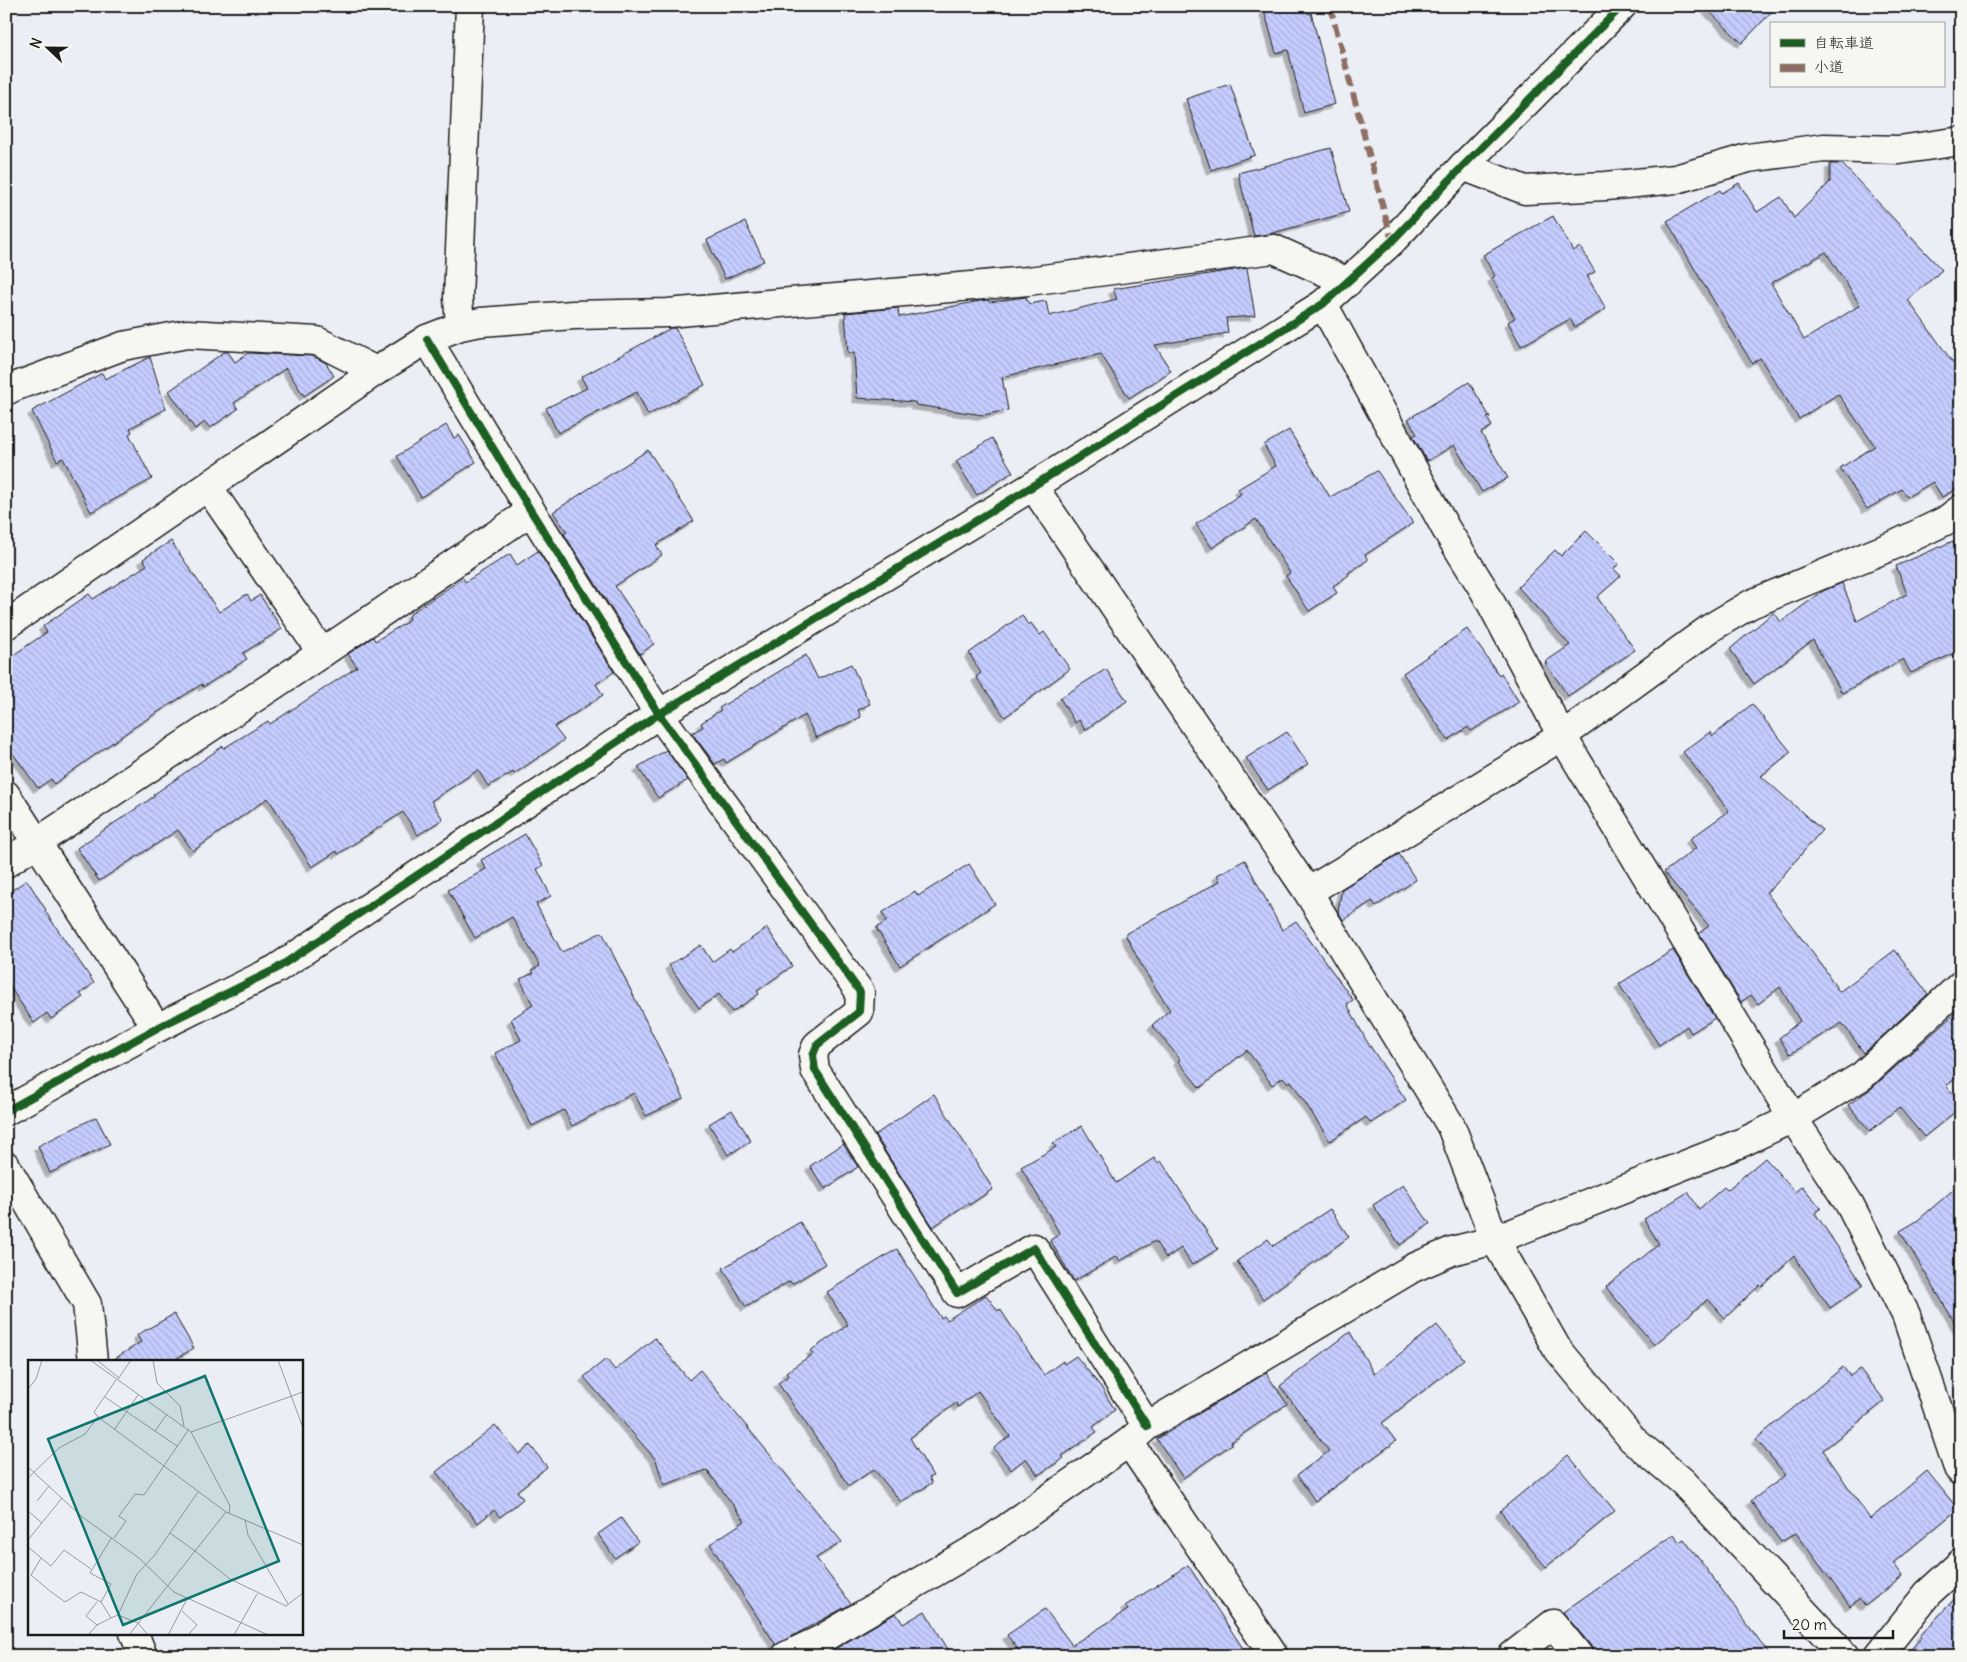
<svg xmlns="http://www.w3.org/2000/svg" width="1967" height="1662" viewBox="0 0 1967 1662" font-family="Delius,'Klee One',sans-serif">
<style>
.building{fill:url(#building-back-hatch);stroke:#1c1c1c;fill-rule:evenodd;filter:url(#shadow)}
.lines{fill:none;stroke-linecap:round;stroke-linejoin:round}
.minor-casing{stroke:#1c1c1c;stroke-width:31}
.minor{stroke:#f6f6f2;stroke-width:28}
.quiet{stroke:#8d6e63;stroke-width:6;stroke-dasharray:12 6;stroke-linecap:butt}
.cycleway-casing{stroke:#f6f6f2;stroke-width:11}
.cycleway{stroke:#1b5e20;stroke-width:8}
.inset-road{fill:none;stroke:#999a9e;stroke-width:1}
.view{fill:#0f766e;fill-opacity:0.15;stroke:#0f766e;stroke-width:2.5}
.inset-edge{fill:none;stroke:#1c1c1c;stroke-width:2.5}
</style>
<defs>
<pattern id="building-back-hatch" width="6" height="6" patternUnits="userSpaceOnUse" patternTransform="scale(1.25)"><rect width="6" height="6" fill="#c5cdff"/><path d="M-1 5l2 2M0 0l6 6M5-1l2 2" fill="none" stroke="#a9afda"/></pattern>
<filter id="shadow"><feDropShadow dx="-4.5" dy="4.5" stdDeviation="0" flood-color="#0004"/></filter>
</defs>
<rect width="100%" height="100%" fill="#eceef5"/>
<filter id="ink" filterUnits="userSpaceOnUse"><feTurbulence type="fractalNoise" baseFrequency=".02" numOctaves="2"/><feDisplacementMap in="SourceGraphic" scale="10" xChannelSelector="R" yChannelSelector="G"/><feConvolveMatrix kernelMatrix="1 2 1 2 8 2 1 2 1" color-interpolation-filters="sRGB"/></filter>
<g filter="url(#ink)">
<g class="building">
<path d="M1263 6H1306L1308 14 1311 13 1335 104 1304 113 1288 50 1276 53Z"/>
<path d="M1704 6H1777L1742 43Z"/>
<path d="M1230 84 1255 155 1211 170 1186 99Z"/>
<path d="M1331 148 1349 212 1269 234 1254 236 1238 173Z"/>
<path d="M1830 164H1842L1942 270 1908 300 1961 374V486L1942 497 1933 482 1907 497 1902 489 1867 509 1840 468 1875 446 1838 394 1799 419 1760 358 1752 363 1701 280 1667 221 1720 190 1722 193 1739 183 1757 212 1781 197 1794 218 1830 182ZM1826 252 1860 305 1804 340 1771 283Z"/>
<path d="M1553 216 1573 251 1580 247 1595 272 1587 276 1606 309 1575 327 1570 319 1521 346 1508 322 1515 318 1492 278 1495 276 1483 255Z"/>
<path d="M745 222 764 261 725 279 707 240Z"/>
<path d="M1247 268 1255 316 1226 318 1228 333 1155 345 1171 371 1129 398 1101 354 1002 377 1008 410 983 415 916 405 915 402 857 398 854 353H848L845 313 898 308 899 317 985 300H988L989 302 1026 297 1029 304 1046 301 1049 316 1117 299 1113 289Z"/>
<path d="M671 328H675L705 385 648 415 637 392 558 433 546 408 587 388 581 377Z"/>
<path d="M224 352H228L235 362 248 353 313 356 326 363 334 376 304 396 286 368 234 403 238 409 210 428 205 422 195 429 169 391Z"/>
<path d="M150 357 166 409 130 428 132 432 129 434 152 479 91 512 63 458 57 461 32 411 102 373 105 379Z"/>
<path d="M1469 382 1490 417 1487 418 1492 426 1481 433 1508 478 1482 492 1454 445 1427 461 1413 436 1417 434 1408 419Z"/>
<path d="M446 425 454 438 459 435 476 462 421 497 397 456Z"/>
<path d="M1289 430 1330 497 1377 471 1413 523 1365 555 1368 560 1348 573 1349 575 1333 586 1337 593 1309 611 1286 576 1290 573 1256 519 1212 548 1196 524 1241 494 1238 489 1276 466 1264 445Z"/>
<path d="M992 438 1013 472 977 495 956 461Z"/>
<path d="M648 450 694 521 656 545 662 555 615 586 654 644 640 654 564 534 567 532 553 512Z"/>
<path d="M1586 531 1619 564 1614 569 1621 576 1597 597 1635 650 1568 696 1545 662 1570 645 1518 587 1555 550 1561 556Z"/>
<path d="M171 541 219 612 247 594 251 601 260 595 282 629 243 653 247 659 203 687 202 684 133 728 54 784 51 779 38 788 6 744V660L47 632 43 626 89 594 93 599 147 565 143 559Z"/>
<path d="M1953 541 1961 555V581L1952 586 1961 605V650L1911 673 1903 659 1842 693 1813 640 1754 684 1730 649 1774 612 1781 622 1823 591 1842 583 1857 621 1907 594 1896 566Z"/>
<path d="M538 551 614 672 596 684 603 695 554 727 564 740 514 774 513 772 488 786 478 770 431 801 443 819 418 835 403 812 338 854 337 851 312 867 268 798 193 851 178 830 99 881 77 848 155 796 153 795 223 746 224 748 268 721 270 724 357 667 348 654 373 637 375 641 407 622 411 613 463 578 465 582 510 554 517 565Z"/>
<path d="M1022 615 1028 625 1031 623 1040 635 1044 632 1070 669 1005 717 976 677 981 673 969 653Z"/>
<path d="M1467 629 1499 675 1501 673 1519 702 1471 731 1468 727 1448 740 1403 673Z"/>
<path d="M806 655 818 679 851 664 870 704 858 710 861 717 816 738 805 715 726 763 724 759 715 764 692 733 703 727 701 723 721 710 719 708Z"/>
<path d="M1106 669 1127 701 1085 730 1079 720 1075 723 1060 698Z"/>
<path d="M1752 704 1791 752 1761 776 1822 830 1774 886 1766 892 1824 968 1839 992 1895 950 1928 994 1864 1053 1842 1023 1790 1054 1779 1038 1800 1021 1780 987 1758 1004 1751 995 1741 1002 1699 933 1709 926 1664 872 1696 848 1690 839 1729 811 1683 752 1710 732 1713 736Z"/>
<path d="M1287 732 1308 764 1268 790 1246 758Z"/>
<path d="M666 750 688 780 658 798 638 767Z"/>
<path d="M525 834 543 866 537 869 551 896 536 904 562 952 602 932 684 1098 646 1116 634 1093 572 1126 564 1110 532 1126 495 1053 521 1040 511 1019 533 1005 520 979 534 973 532 970 540 966 512 917 475 938 448 890 486 869 481 860Z"/>
<path d="M1399 854 1416 880 1376 906 1372 901 1343 920 1338 911 1342 889Z"/>
<path d="M1245 860 1282 930 1296 921 1353 1000 1347 1004 1366 1040 1406 1100 1371 1123 1366 1117 1330 1141 1291 1081 1288 1083 1283 1077 1272 1085 1247 1050 1200 1088 1178 1061 1180 1059 1152 1025 1170 1010 1144 970 1125 934 1220 881 1217 875Z"/>
<path d="M969 864 995 904 900 966 876 928 887 921 882 913 915 891 918 896Z"/>
<path d="M27 880 46 910 45 911 94 983 80 994 83 997 51 1019 47 1013 34 1023 6 981V894Z"/>
<path d="M767 928 792 966 757 991 759 994 732 1012 719 994 699 1008 669 965 701 945 712 962 730 949 732 952Z"/>
<path d="M1673 950 1715 1018 1691 1033 1687 1026 1659 1045 1619 984Z"/>
<path d="M1961 1008V1074L1946 1086 1961 1102V1107L1924 1137 1899 1107 1870 1131 1848 1105 1872 1088Z"/>
<path d="M934 1094 993 1189 969 1205 968 1203 933 1227 875 1135Z"/>
<path d="M732 1110 751 1141 728 1155 709 1124Z"/>
<path d="M96 1117 110 1144 50 1173 38 1146Z"/>
<path d="M1082 1126 1116 1183 1154 1158 1158 1163 1161 1161 1218 1249 1192 1265 1181 1248 1166 1258 1155 1241 1120 1261 1117 1256 1074 1281 1050 1240 1060 1234 1021 1167 1056 1147 1053 1143Z"/>
<path d="M843 1144 858 1167 825 1189 810 1166Z"/>
<path d="M1765 1158 1795 1192 1802 1186 1821 1208 1815 1213 1863 1285 1830 1308 1794 1256 1762 1287 1760 1285 1725 1318 1708 1299 1654 1345 1606 1287 1659 1244 1644 1219 1688 1192 1699 1209 1724 1187 1727 1190Z"/>
<path d="M1961 1183V1333L1900 1231 1917 1221Z"/>
<path d="M1403 1185 1430 1224 1400 1245 1373 1205Z"/>
<path d="M1330 1209 1349 1237 1263 1299 1237 1261 1268 1239 1273 1246Z"/>
<path d="M800 1222 825 1264 792 1284 790 1281 746 1307 723 1268Z"/>
<path d="M897 1249 941 1318 944 1316 947 1320 986 1295 998 1311 1000 1309 1044 1375 1063 1361 1064 1364 1076 1356 1101 1387 1115 1410 1093 1427 1097 1432 1062 1456 1064 1458 1038 1475 1026 1458 1011 1470 994 1448 1010 1436 978 1391 958 1407 956 1403 910 1438 933 1476 929 1478 932 1483 901 1502 874 1469 849 1486 778 1383 788 1376 786 1372 813 1354 810 1351 848 1325 827 1292Z"/>
<path d="M174 1314 194 1348 172 1361H111L141 1342 137 1335Z"/>
<path d="M1437 1325 1464 1359 1382 1423 1396 1441 1315 1501 1297 1475 1329 1451 1280 1386 1350 1332 1374 1374Z"/>
<path d="M655 1338 689 1380 700 1370 842 1542 816 1558 851 1604 776 1645 710 1544 745 1521 707 1470 664 1485 656 1460 584 1377 606 1359 615 1370Z"/>
<path d="M1843 1367 1850 1376 1860 1369 1885 1401 1823 1450 1870 1519 1927 1471 1958 1509 1893 1563 1903 1576 1865 1606 1859 1599 1850 1606 1796 1533 1781 1542 1751 1501 1786 1475 1756 1439Z"/>
<path d="M1266 1373 1287 1404 1231 1442 1232 1444 1183 1478 1157 1439Z"/>
<path d="M495 1425 519 1454 530 1445 547 1467 517 1491 523 1499 500 1517 494 1510 478 1523 436 1472Z"/>
<path d="M1568 1455 1615 1511 1546 1567 1500 1511Z"/>
<path d="M621 1518 638 1542 615 1558 598 1534Z"/>
<path d="M1674 1534 1679 1542 1684 1539 1771 1656H1594L1591 1646 1563 1612Z"/>
<path d="M1188 1565 1248 1656H1023L1007 1635 1045 1609 1072 1645 1128 1610 1125 1606Z"/>
<path d="M1961 1592V1656H1905L1922 1637 1920 1636Z"/>
<path d="M925 1611 952 1656H823L896 1613 903 1624Z"/>
</g>
<g class="lines">
<g class="minor-casing">
<g id="minor">
<path d="M1463 166 1525 190 1606 186 1676 179 1748 158 1824 148 1899 150 1961 141"/>
<path d="M1323 304 1446 529 1484 590 1562 736 1712 627 1751 604 1899 543 1945 521 1961 509"/>
<path d="M460 326 458 298 470 6"/>
<path d="M427 339 531 511 659 714 860 992 859 1012 817 1045 813 1055 815 1070 957 1293 1034 1248 1147 1426"/>
<path d="M6 391 14 387 123 346 187 334 317 341 376 371"/>
<path d="M1033 486 1308 892 1451 1126 1495 1240 1556 1347 1632 1439 1683 1482 1845 1656"/>
<path d="M208 487 322 653"/>
<path d="M6 625 376 371 427 339 460 326 481 322 573 315 668 313 1028 281 1274 249 1348 282"/>
<path d="M6 795 157 1028"/>
<path d="M6 863 322 653 531 511"/>
<path d="M1308 892 1562 736 1793 1118 1850 1205 1906 1315 1958 1468 1961 1471"/>
<path d="M6 1111 157 1028 276 969 659 714 1033 486 1323 304 1392 241 1463 166 1622 6"/>
<path d="M6 1166 87 1304 93 1361"/>
<path d="M1129 1442 1274 1656"/>
<path d="M134 1633 143 1656"/>
<path d="M786 1656 818 1641 990 1540 1129 1442 1147 1426 1413 1268 1452 1251 1495 1240 1743 1142 1793 1118 1862 1076 1961 985"/>
<path d="M1512 1656 1553 1624 1579 1656"/>
<path d="M1878 1656 1928 1593 1961 1563"/>
</g>
</g>
<use href="#minor" class="minor"/>
<path class="quiet" d="M1330 6 1392 241"/>
<g class="cycleway-casing">
<g id="cycleway">
<path d="M427 339 531 511 659 714 860 992 859 1012 817 1045 813 1055 815 1070 957 1293 1034 1248 1147 1426"/>
<path d="M6 1111 157 1028 276 969 659 714 1033 486 1323 304 1392 241 1463 166 1622 6"/>
</g>
</g>
<use href="#cycleway" class="cycleway"/>
</g>
</g>
<g transform="translate(28 1360)">
<rect width="275" height="275" fill="#eceef5"/>
<path class="inset-road" d="M62 0 163 72 202 146 201 154M69 0 91 18M125 0 129 23 152 46 156 66M250 0 275 68M90 19 103 0M88 20 66 52 70 57 198 152 275 185M0 29 8 19 14 0M77 37 149 86M86 70 110 35M127 71 139 54M163 72 275 32M0 107 53 156 111 198 146 232 240 275M0 118 31 88 57 74 70 57M9 141 21 126M0 151 14 163M198 152 167 191 202 219 258 246 275 233M217 160 220 175 260 244M86 178 98 161 91 156 107 134 116 135 161 69M0 180 34 138M0 187 23 206 36 190 63 209M13 198 3 215 22 231 37 242 53 232 73 242M69 242 58 256 69 265M154 251 169 265 160 275M90 255 110 263 120 275M83 258 90 255 109 214 126 196 170 132M60 275 69 265 83 258 73 242 83 224 62 213 84 177M101 275 167 191 142 173M140 275 159 239M206 275 229 234"/>
<path class="view" d="M177 16 251 201 95 265 20 79Z"/>
<rect width="275" height="275" class="inset-edge"/>
</g>
<rect width="1967" height="1662" fill="none" stroke="#f6f6f2" stroke-width="25"/>
<rect x="12" y="12" width="1942" height="1637" fill="none" stroke="#1c1c1c" stroke-width="2" filter="url(#ink)"/>
<rect x="1770" y="22" width="175" height="65" fill="#f6f6f2" stroke="#9f9f9c"/>
<rect x="1780" y="39" width="25" height="8" fill="#1b5e20" stroke="#9f9f9c"/>
<text x="1814" y="48" font-size="15" fill="#1c1c1c">自転車道</text>
<rect x="1780" y="64" width="25" height="8" fill="#8d6e63" stroke="#9f9f9c"/>
<text x="1814" y="72" font-size="15" fill="#1c1c1c">小道</text>
<g transform="translate(48 48) rotate(292)" stroke="#f6f6f2" stroke-width="4" paint-order="stroke">
<path d="M0-4L9 19L0 12L-9 19Z" fill="#1c1c1c"/>
<text y="-8" font-size="14" font-weight="bold" text-anchor="middle" fill="#1c1c1c">N</text>
</g>
<path d="M1784 1630v8h109v-8" fill="none" stroke="#1c1c1c" stroke-width="2.5"/>
<text x="1792" y="1630" font-size="15" fill="#1c1c1c" stroke="#f6f6f2" stroke-width="4" paint-order="stroke">20 m</text>
</svg>
